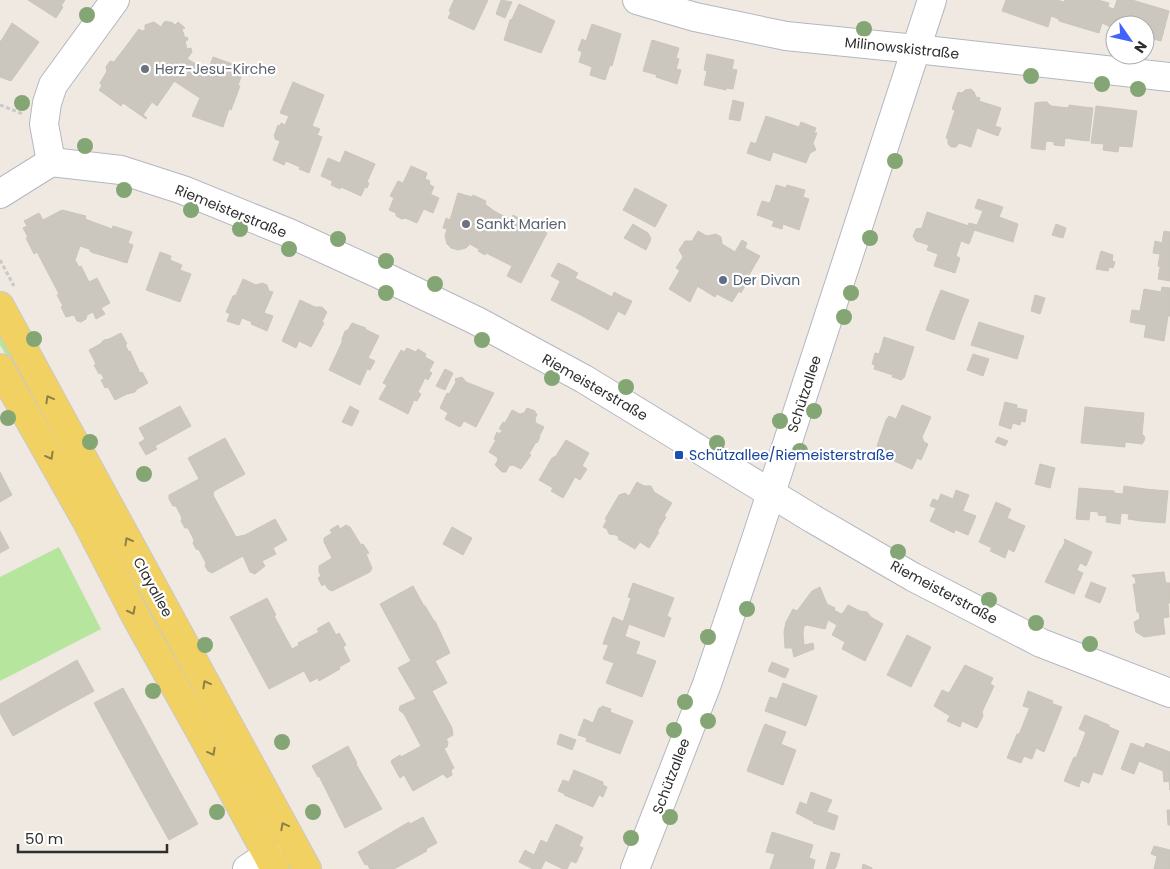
<svg xmlns="http://www.w3.org/2000/svg" width="1170" height="869" viewBox="0 0 1170 869" font-family="Poppins,sans-serif">
<style>
.green{fill:#b6e59e}
.building{fill:#cbc7bf;stroke:#cbc5ba}
.lines{fill:none;stroke-linecap:round;stroke-linejoin:round}
.minor-casing{stroke:#b4b7c1;stroke-width:30}
.major-casing{stroke:#c9c9c9;stroke-width:30}
.path{stroke:#c9c9c9;stroke-width:3;stroke-dasharray:4 2.5;stroke-linecap:butt}
.minor{stroke:#fff;stroke-width:28}
.major{stroke:#f2d163;stroke-width:28}
.tree{fill:#84a574}
.oneway{stroke:#908048}
.worship-dot{fill:#6b7280;stroke:#fff;stroke-width:2}
.service-dot{fill:#5c6f8a;stroke:#fff;stroke-width:2}
.transit-dot{fill:#1a4fb4;stroke:#fff;stroke-width:2}
.labels{text-anchor:middle;stroke-width:4.5;stroke-linejoin:round;paint-order:stroke}
.street-label{font-size:14px;fill:#2e2e2e;stroke:#fff}
.worship-label{font-size:14px;fill:#5b616d;stroke:#fff;text-anchor:start}
.service-label{font-size:14px;fill:#4e5e75;stroke:#fff;text-anchor:start}
.transit-label{font-size:14px;fill:#164399;stroke:#fff;text-anchor:start}
</style>
<rect width="100%" height="100%" fill="#efe9e1"/>
<g class="green">
<path d="M0 328 271 828 267 831 36 407 0 345Z"/>
<path d="M59 547 101 629 0 681V577Z"/>
</g>
<g class="building">
<path d="M28 0H65L61 6 63 7 56 18Z"/>
<path d="M454 0H488L474 30 448 18 451 12 449 11Z"/>
<path d="M501 0 512 2 505 18 496 14Z"/>
<path d="M1006 0H1057L1064 2 1065 0H1098L1109 3 1108 7 1114 9 1117 0H1132L1169 11 1161 41 1145 37V25H1115V29L1102 23 1099 33 1059 21V19L1051 16 1048 27 1002 11Z"/>
<path d="M519 4 555 21 541 53 504 40 510 20 512 19Z"/>
<path d="M167 21V22H171L175 25 178 22 185 28 182 29 185 38 187 37 188 40 185 41 187 49 191 48 192 52 187 59 189 60 157 106 152 102 143 115 147 118 146 119 123 103 121 106 99 90 102 86 100 83 107 71 106 67 110 61 114 62 139 29 142 31 145 30V25L154 22 161 27 164 22Z"/>
<path d="M12 23 39 42 11 81 0 77V41H1Z"/>
<path d="M592 24 621 34 612 66 610 65 605 80 590 75 592 67 579 62 582 52 578 50 582 39 586 41Z"/>
<path d="M652 40 679 48 676 58 679 59 676 69 681 70 677 84 656 77 657 75 643 71Z"/>
<path d="M707 54 734 60 732 69 737 70 733 89 726 88V90L704 85 707 71 704 70Z"/>
<path d="M213 57 244 68 238 85 240 86 231 110 229 109 223 127 192 116 200 98 174 81 189 60 208 71Z"/>
<path d="M293 82 324 95 312 126 320 129 317 135 322 137 309 173 299 169 300 167 286 161 284 165 273 160 280 141 275 139V137L274 136 278 125 280 126 281 123 285 125 289 116 280 113Z"/>
<path d="M971 89 974 92 976 97 980 98 979 101 1001 108 995 126 1001 128 998 136 977 128 971 147 959 143 956 147H951L948 144V139L946 138 955 110 952 109 958 92 962 93 965 90Z"/>
<path d="M733 100 744 103 740 121 729 119Z"/>
<path d="M1041 102H1047L1051 106 1069 108 1064 146 1054 145V142L1046 141 1045 150 1031 148 1035 103Z"/>
<path d="M1069 105 1084 107 1079 140 1065 138Z"/>
<path d="M1096 106 1137 111 1132 147 1119 146 1118 152 1103 150 1104 144 1091 143Z"/>
<path d="M1084 107 1093 108 1089 141 1079 140Z"/>
<path d="M766 116 799 127 801 122 816 128 814 133H817L813 143 816 150 810 153 806 163 755 146Z"/>
<path d="M751 142 756 144 755 146 773 152 770 161 747 153Z"/>
<path d="M345 151 375 164 367 182 369 183 367 188 365 187 361 196 341 187 340 189 331 185Z"/>
<path d="M328 158 340 163 332 181 321 176Z"/>
<path d="M411 166 427 173 425 179 430 181 429 184 434 187 417 223 405 218 402 219 396 216V213L389 210 394 198 390 196 398 181 403 183Z"/>
<path d="M776 185 786 188 787 185 805 190 803 197 809 199 799 230 783 224 782 229 772 226 774 221 757 215 762 201 770 203Z"/>
<path d="M635 188 667 205 655 227 623 210Z"/>
<path d="M458 193 472 197 473 195 486 201 485 204 494 211 475 247 470 244 466 248 458 250 451 248 447 244 445 236 447 229 443 228 446 218 450 220Z"/>
<path d="M430 194 439 198 433 213 424 209Z"/>
<path d="M978 199 1003 207 999 217 975 208Z"/>
<path d="M62 210 86 216 85 219 112 229 113 226 132 232 128 243 133 245 127 263 91 252 89 249 80 246 75 260 79 267 81 266 89 282 97 278 110 303 101 308 105 314 96 319 93 312 87 315 86 319 81 322 77 321 74 315 66 317 61 307 63 306 57 295 59 294 37 252 34 254 26 238 28 237 23 228 27 226 24 221 39 213 43 220Z"/>
<path d="M494 211 511 220 513 215 527 222 528 220 543 227 542 230 547 233 521 283 507 276 512 266 486 253 485 255 478 251 479 249 475 247Z"/>
<path d="M983 211 1018 224 1013 242 974 230 975 228 968 226 969 223 977 225Z"/>
<path d="M927 212 975 228 969 244 961 241 956 256 960 258 955 273 934 266 938 254 927 250 929 245 916 241 913 236 916 229 922 228Z"/>
<path d="M633 224 648 233 651 239 646 250 624 238Z"/>
<path d="M1056 224 1066 228 1063 238 1052 235Z"/>
<path d="M698 231 707 236 716 234 721 237 722 244 735 252 742 240 747 243 745 248 760 256 749 275 750 276 741 293 739 291 732 302 717 294 715 297 697 286 699 283 676 268 683 257 679 250 685 241H692Z"/>
<path d="M1164 231 1170 232V268L1158 266 1160 254 1153 253 1155 241 1162 243Z"/>
<path d="M1101 251 1113 255 1112 261 1115 262 1113 268 1109 267 1108 271 1096 269Z"/>
<path d="M160 252 171 256 170 260 182 265 180 270 191 274 180 302 146 290Z"/>
<path d="M558 263 567 267 560 281 551 276Z"/>
<path d="M567 267 578 273 575 278 593 287 579 314 551 300Z"/>
<path d="M1160 267 1170 268V281L1158 279Z"/>
<path d="M680 270 699 283 690 302 669 289Z"/>
<path d="M243 279 256 285 262 283 267 285 269 291 273 292 258 327 251 324 252 322 242 318 239 325 227 321 230 314 226 312 233 296 236 295Z"/>
<path d="M593 287 612 297 614 292 625 298 608 330 579 314Z"/>
<path d="M1162 287 1170 288V316H1168L1166 329 1130 322 1132 310 1140 311 1144 289 1161 292Z"/>
<path d="M941 290 969 300 961 320 933 310Z"/>
<path d="M1035 295 1045 298 1040 314 1031 311Z"/>
<path d="M625 298 632 301 625 315 618 311Z"/>
<path d="M300 300 315 307H322L327 312 322 322 324 323 311 347 299 341 296 348 282 341Z"/>
<path d="M933 310 961 320 954 340 926 330Z"/>
<path d="M264 313 273 316 267 331 258 327Z"/>
<path d="M979 322 1001 329 994 352 971 345Z"/>
<path d="M352 323 366 328 365 329 379 336 368 358 375 361 370 370 367 369 360 385 329 370 342 342V339L345 331 348 330Z"/>
<path d="M1146 326 1166 329 1164 341 1144 337Z"/>
<path d="M1001 329 1024 336 1017 359 994 352Z"/>
<path d="M121 333 127 344 125 345 129 352 130 351 140 373 142 372 148 383 137 389 135 392 127 394 115 400 108 387 105 388 101 380 104 379 101 373 99 374 94 365 96 364 89 350 100 344 104 340 109 339Z"/>
<path d="M884 337 914 347 904 378H902V380L892 377 893 375 874 369 875 365 872 364 875 353 879 354Z"/>
<path d="M407 348 416 352 418 349 426 354 425 357 434 362 429 371 432 373 428 380 425 378 418 392 421 394 417 401 414 400 408 414 379 399 387 385 383 383 401 350 404 352Z"/>
<path d="M973 354 989 359 983 376 967 370Z"/>
<path d="M445 369 453 373 445 390 436 386Z"/>
<path d="M462 377 466 382 494 393 476 427 464 421 460 427 445 419 448 413 440 408 447 393 449 394 456 382 455 379Z"/>
<path d="M1005 402 1017 405 1011 429 999 425Z"/>
<path d="M902 405 931 417 922 437 924 442 928 444 921 460 917 458 912 469 894 461 896 459 882 453 884 449 877 446 886 420 889 416 896 419Z"/>
<path d="M180 406 191 426 155 446 157 449 146 455 139 443 145 439 139 428Z"/>
<path d="M350 406 359 411 352 426 342 422Z"/>
<path d="M1085 407 1144 413 1142 434 1145 437 1144 441 1142 444 1125 442V447L1081 443Z"/>
<path d="M527 408 535 411V413L537 414 535 419 536 423 544 427 539 437H540L537 443 536 442 529 454 531 455 521 469 513 465 509 466 506 472H502L495 465 498 460 497 457 489 452 496 440 494 439 497 432 500 434 502 430 499 429 503 422 505 423 512 410 520 414 524 413Z"/>
<path d="M1017 408 1027 410 1025 422 1021 421 1020 425 1013 423Z"/>
<path d="M998 437 1008 441 1005 446 995 442Z"/>
<path d="M225 438 245 474 214 491 213 495 236 537 245 535 275 519 287 540 273 548 276 554 262 561 265 566 255 574 250 572 243 556 212 573 208 571 205 566 206 563 199 550 196 549 193 543 194 540 188 528H185L181 521 182 518 176 506H173L169 499V495L199 479 188 458Z"/>
<path d="M566 440 589 453 582 466 587 469 580 480 575 477 563 498 551 491 553 488 539 480 552 458 556 456Z"/>
<path d="M1040 464 1055 468 1050 488 1035 484Z"/>
<path d="M0 472 12 495 0 502Z"/>
<path d="M637 482 644 486H651L654 492 672 503 664 516 666 517 657 532H659L649 548 640 542 635 549 618 539 619 537 616 535 609 534 607 529 603 527 607 520 605 519 619 495 625 493 629 496Z"/>
<path d="M1124 486 1145 489 1141 521 1128 519 1129 514 1121 513Z"/>
<path d="M1079 488 1101 490 1098 512 1090 511 1089 520 1076 519Z"/>
<path d="M1145 489 1168 491 1165 523 1141 521Z"/>
<path d="M956 490 969 495 954 533 930 521 936 508 930 506 933 499 938 501 941 494 953 499Z"/>
<path d="M1101 490 1114 491V493L1123 494 1120 524 1106 522 1107 516 1098 515Z"/>
<path d="M996 502 1011 509 1007 518 1025 526 1014 552 1008 549 1005 558 990 551 992 548 979 542Z"/>
<path d="M963 511 976 516 968 535 956 530Z"/>
<path d="M338 525 340 529 346 525 350 527 361 545 363 544 369 553 366 554 372 568 370 572 332 591 328 589 325 584 322 586 318 578 321 576 319 572V566L332 558 324 542V538L332 533 330 530Z"/>
<path d="M452 527 472 538 463 555 443 544Z"/>
<path d="M0 531 9 548 0 553Z"/>
<path d="M1064 539 1092 552 1086 566 1080 563 1077 570 1055 561 1060 550H1061L1065 542Z"/>
<path d="M1055 561 1083 573 1074 594 1045 582Z"/>
<path d="M1164 572 1166 585 1159 586 1160 593 1135 596 1133 584H1136L1135 577H1133L1132 575Z"/>
<path d="M1091 582 1106 588 1100 603 1085 597Z"/>
<path d="M633 583 674 598 667 616 671 618 664 637 623 622 631 598 628 597Z"/>
<path d="M1166 583H1170V592L1160 593 1159 586 1166 585Z"/>
<path d="M413 586 424 606H425L434 621H435L450 653 435 661 447 683 432 691 452 728 453 735 446 739 448 742 447 747 444 748 454 768 451 770 452 775 447 778 443 774 413 791 404 775 400 778 391 762 392 760 400 755 401 757 421 746 404 714 399 710 400 706 416 699 398 668 411 661 380 604Z"/>
<path d="M820 587 827 604 835 608 834 610 841 614 842 613H843L848 605 860 611 867 612 871 617 883 624 865 661 842 649 845 642 832 635 837 625 828 620 825 629 807 625 804 626 803 634 804 645 813 643 814 649 794 657 792 648H785L784 632 786 622 793 609 797 611 812 591Z"/>
<path d="M1170 592V603H1168L1169 617 1163 618 1165 634 1144 637 1136 632 1134 622 1140 619 1139 612H1137L1135 596Z"/>
<path d="M267 598 276 615 274 616 304 671 269 689 230 617Z"/>
<path d="M613 617 629 624 625 636 608 630Z"/>
<path d="M329 622 336 635 339 633 346 645 343 647 350 661 339 667 340 669 319 681 318 678 310 682 292 649 299 645 298 643 319 632 317 629Z"/>
<path d="M608 630 640 642 636 653 620 647 603 644Z"/>
<path d="M907 635 931 647 911 687 887 675Z"/>
<path d="M609 644 656 661 642 697 606 683 614 663 603 659Z"/>
<path d="M77 660 94 691 54 713 37 683Z"/>
<path d="M772 662 789 669 785 678 768 671Z"/>
<path d="M965 665 993 678 990 684 994 686 982 712 983 716 977 728 962 721 960 727 947 721 950 716 934 706 942 690 949 693Z"/>
<path d="M37 683 54 713 13 736 0 713V704Z"/>
<path d="M783 683 817 696 806 726 765 711 770 697 777 699Z"/>
<path d="M123 688 151 739 122 755 94 703Z"/>
<path d="M1028 691 1053 701 1052 703 1034 697 1029 708 1023 706Z"/>
<path d="M1034 697 1062 707 1044 752 1036 748 1032 759 1012 752Z"/>
<path d="M602 706 611 709 610 712 633 721 620 754 586 741 587 738 578 735 584 719 593 723 599 708H601Z"/>
<path d="M1085 715 1109 725V727L1119 731 1102 775 1093 772 1089 783 1081 780 1079 787 1064 781 1074 757 1076 758 1086 732 1079 729Z"/>
<path d="M765 724 786 732 781 744 760 736Z"/>
<path d="M560 734 576 740 572 750 557 744Z"/>
<path d="M1017 734H1019L1012 752 1024 756 1021 763 1007 758Z"/>
<path d="M760 736 796 750 783 785 747 771Z"/>
<path d="M151 739 174 781 145 797 122 755Z"/>
<path d="M1131 743 1144 748 1134 774 1121 769Z"/>
<path d="M1146 743 1170 752V790L1169 781 1164 782 1163 771 1139 761Z"/>
<path d="M348 746 357 763 356 764 382 809 345 828 319 776 318 777 312 766Z"/>
<path d="M574 770 603 782V785L607 787 603 797 599 795 593 807 564 795 565 794 558 791 563 780 569 782Z"/>
<path d="M174 781 198 824 169 840 145 797Z"/>
<path d="M811 792 832 800 827 811 807 804Z"/>
<path d="M800 802 838 816 834 830 813 823 814 822 796 813Z"/>
<path d="M1167 810H1170V825H1168Z"/>
<path d="M423 817 437 843 426 849 427 851 394 869H370L367 864 365 865 358 852 409 822 410 824Z"/>
<path d="M556 824 583 837 579 846 583 848 576 863 571 861 567 869H563L534 855 541 840 547 843Z"/>
<path d="M772 832 813 845 809 858 815 860 813 869H770L775 854 766 852Z"/>
<path d="M1154 846 1170 850V869H1154L1157 856 1151 854Z"/>
<path d="M525 850 545 861 541 869H533L519 862Z"/>
<path d="M831 852 840 854 836 867 834 869H826Z"/>
<path d="M863 864 872 868V869H862Z"/>
</g>
<g class="lines">
<g class="minor-casing">
<g id="minor">
<path d="M637 0 695 17 786 36 916 49 1170 77"/>
<path d="M51 162 44 124 47 103 53 85 115 0"/>
<path d="M0 194 51 162 121 170 183 190 289 233 379 274 477 321 584 379 813 519 913 577 1041 643 1170 693"/>
<path d="M247 869 268 855"/>
<path d="M635 869 707 684 756 539 932 0"/>
</g>
</g>
<g class="major-casing">
<g id="major">
<path d="M0 306 307 869"/>
<path d="M0 368 86 520 136 617 201 733 275 869"/>
</g>
</g>
<g class="path">
<path d="M0 105 23 114"/>
<path d="M0 260 14 286"/>
</g>
<use href="#minor" class="minor"/>
<use href="#major" class="major"/>
</g>
<g class="tree">
<circle cx="87" cy="15" r="8"/>
<circle cx="864" cy="29" r="8"/>
<circle cx="1031" cy="76" r="8"/>
<circle cx="1102" cy="84" r="8"/>
<circle cx="1138" cy="89" r="8"/>
<circle cx="22" cy="103" r="8"/>
<circle cx="85" cy="146" r="8"/>
<circle cx="895" cy="161" r="8"/>
<circle cx="124" cy="190" r="8"/>
<circle cx="191" cy="210" r="8"/>
<circle cx="240" cy="229" r="8"/>
<circle cx="870" cy="238" r="8"/>
<circle cx="338" cy="239" r="8"/>
<circle cx="289" cy="249" r="8"/>
<circle cx="386" cy="261" r="8"/>
<circle cx="435" cy="284" r="8"/>
<circle cx="386" cy="293" r="8"/>
<circle cx="851" cy="293" r="8"/>
<circle cx="844" cy="317" r="8"/>
<circle cx="34" cy="339" r="8"/>
<circle cx="482" cy="340" r="8"/>
<circle cx="552" cy="378" r="8"/>
<circle cx="626" cy="387" r="8"/>
<circle cx="814" cy="411" r="8"/>
<circle cx="8" cy="418" r="8"/>
<circle cx="780" cy="421" r="8"/>
<circle cx="90" cy="442" r="8"/>
<circle cx="717" cy="443" r="8"/>
<circle cx="800" cy="451" r="8"/>
<circle cx="144" cy="474" r="8"/>
<circle cx="898" cy="552" r="8"/>
<circle cx="989" cy="600" r="8"/>
<circle cx="747" cy="609" r="8"/>
<circle cx="1036" cy="623" r="8"/>
<circle cx="708" cy="637" r="8"/>
<circle cx="1090" cy="644" r="8"/>
<circle cx="205" cy="645" r="8"/>
<circle cx="153" cy="691" r="8"/>
<circle cx="685" cy="702" r="8"/>
<circle cx="708" cy="721" r="8"/>
<circle cx="674" cy="730" r="8"/>
<circle cx="282" cy="742" r="8"/>
<circle cx="217" cy="812" r="8"/>
<circle cx="313" cy="812" r="8"/>
<circle cx="670" cy="817" r="8"/>
<circle cx="631" cy="838" r="8"/>
</g>
<defs><path id="oneway-chevron" d="M-2-3.5L2.5 0L-2 3.5" fill="none" stroke-width="1.6" stroke-linecap="round" stroke-linejoin="round" transform="scale(1.25)"/></defs>
<g class="oneway">
<use href="#oneway-chevron" transform="translate(49 399) rotate(-119)"/>
<use href="#oneway-chevron" transform="translate(50 456) rotate(61)"/>
<use href="#oneway-chevron" transform="translate(128 541) rotate(-119)"/>
<use href="#oneway-chevron" transform="translate(132 611) rotate(63)"/>
<use href="#oneway-chevron" transform="translate(206 684) rotate(-119)"/>
<use href="#oneway-chevron" transform="translate(212 752) rotate(61)"/>
<use href="#oneway-chevron" transform="translate(284 826) rotate(-118)"/>
</g>
<g class="worship-dot">
<circle cx="145" cy="69" r="5"/>
<circle cx="466" cy="224" r="5"/>
</g>
<circle class="service-dot" cx="723" cy="280" r="5"/>
<rect class="transit-dot" x="674" y="450" width="10" height="10" rx="2.5"/>
<g class="labels">
<g class="street-label">
<text transform="translate(902 48) rotate(6)" y="5">Milinowskistraße</text>
<text transform="translate(231 211) rotate(22)" y="5">Riemeisterstraße</text>
<text transform="translate(595 387) rotate(30)" y="5">Riemeisterstraße</text>
<text transform="translate(804 394) rotate(-72)" y="5">Schützallee</text>
<text transform="translate(153 587) rotate(61)" y="5">Clayallee</text>
<text transform="translate(944 592) rotate(28)" y="5">Riemeisterstraße</text>
<text transform="translate(671 776) rotate(-69)" y="5">Schützallee</text>
</g>
<g class="worship-label">
<text x="155" y="74">Herz-Jesu-Kirche</text>
<text x="476" y="229">Sankt Marien</text>
</g>
<g class="service-label">
<text x="733" y="285">Der Divan</text>
</g>
<g class="transit-label">
<text x="689" y="460">Schützallee/Riemeisterstraße</text>
</g>
</g>
<g transform="translate(1130 40) rotate(124)"><circle r="24" fill="#ffffff" stroke="#ababab"/>
<path d="M0-4L9 19L0 12L-9 19Z" fill="#4264fb"/>
<text y="-8" font-size="14" font-weight="bold" text-anchor="middle" fill="#2e2e2e">N</text>
</g>
<path d="M18 844v8h149v-8" fill="none" stroke="#2e2e2e" stroke-width="2.5"/>
<text x="25" y="844" font-size="15" fill="#2e2e2e" stroke="#ffffff" stroke-width="4" paint-order="stroke">50 m</text>
</svg>
